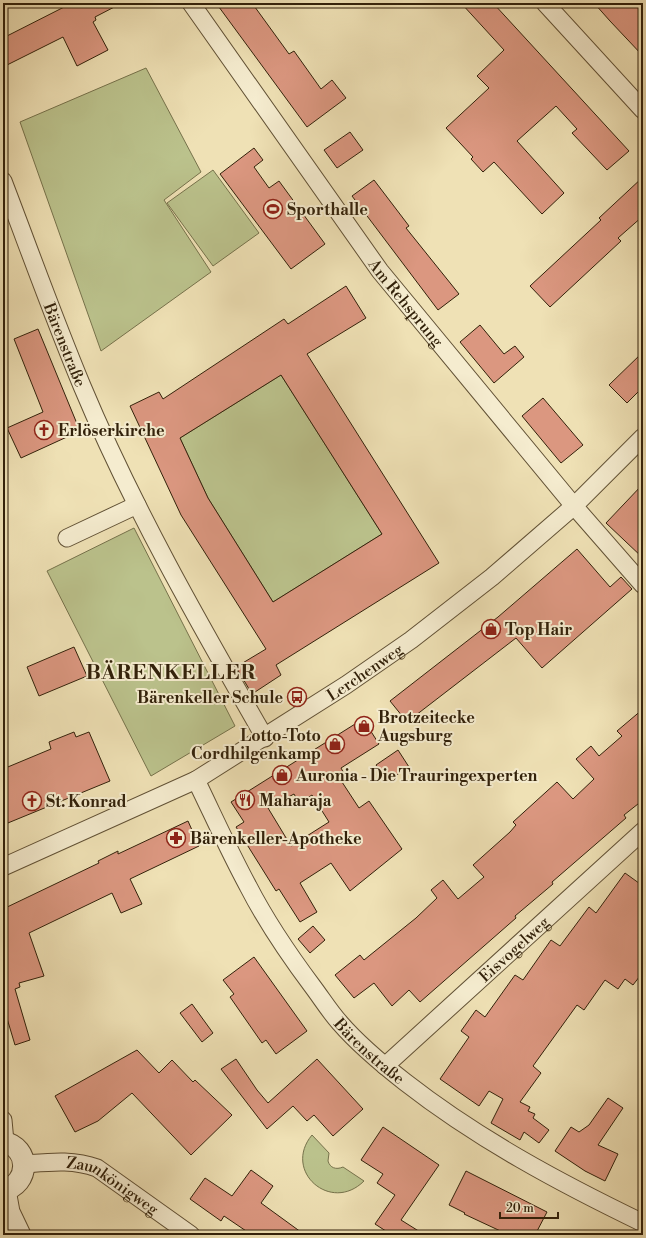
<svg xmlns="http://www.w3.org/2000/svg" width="646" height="1238" viewBox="0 0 646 1238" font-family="'Libre Bodoni',serif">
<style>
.green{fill:#bbc28c;stroke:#76724b}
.building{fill:#db9780;stroke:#32210a;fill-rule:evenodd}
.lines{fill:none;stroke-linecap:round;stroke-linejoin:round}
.minor-casing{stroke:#615135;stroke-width:19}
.tertiary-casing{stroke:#615135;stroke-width:23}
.minor{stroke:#f5eccf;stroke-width:17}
.tertiary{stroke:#f5eccf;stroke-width:21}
.labels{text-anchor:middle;stroke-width:4;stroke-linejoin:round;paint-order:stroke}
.poi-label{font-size:16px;font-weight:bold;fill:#32210a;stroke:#f5eccf;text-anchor:start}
.street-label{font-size:16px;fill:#32210a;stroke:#f5eccf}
.district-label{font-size:20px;font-weight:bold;letter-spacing:1px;fill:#32210a;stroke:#f5eccf}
</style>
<rect width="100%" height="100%" fill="#efe1b5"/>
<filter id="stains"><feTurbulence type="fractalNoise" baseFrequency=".005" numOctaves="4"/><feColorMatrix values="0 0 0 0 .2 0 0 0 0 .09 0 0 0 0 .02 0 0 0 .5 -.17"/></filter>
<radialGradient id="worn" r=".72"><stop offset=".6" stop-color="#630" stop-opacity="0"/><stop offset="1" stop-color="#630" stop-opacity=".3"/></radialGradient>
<g class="green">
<path d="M146 68 201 172 164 200 211 272 101 351 20 122Z"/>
<path d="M213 170 259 233 213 266 167 203Z"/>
<path d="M281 375 382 534 273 602 208 498 180 438Z"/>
<path d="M134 528 235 726 151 776 47 571Z"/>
<path d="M312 1135 329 1153 328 1161C330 1168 336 1170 343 1167L364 1181C331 1214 282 1171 312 1135Z"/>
</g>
<g class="building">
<path d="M72 3H122L95 17 96 20 93 22 108 50 77 66 63 37 3 67V38Z"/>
<path d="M216 3H252L289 54 294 51 321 89 332 80 346 98 307 127Z"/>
<path d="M461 3H493L629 151 607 170 572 133 577 129 556 106 517 141 564 193 542 214 494 162 483 172 471 159 473 157 446 128 489 88 477 76 504 50Z"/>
<path d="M594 3H643V56L610 21Z"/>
<path d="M350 132 363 150 337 168 324 150Z"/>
<path d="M254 148 263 160 254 167 269 188 279 181 325 244 291 269 220 174Z"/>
<path d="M643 177V216L618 238 621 241 550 307 530 286 601 220 599 218Z"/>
<path d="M374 180 409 226 406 228 459 294 438 310 352 196Z"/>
<path d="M346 286 366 318 307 354 439 563 276 665 281 675 252 694 236 667 266 649 181 515 130 406 159 392 163 399 284 319 288 324ZM281 375 382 534 273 602 208 498 180 438Z"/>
<path d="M480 325 504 354 515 346 524 357 494 383 460 342Z"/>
<path d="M38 329 80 431 21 458 7 428 43 412 14 339Z"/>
<path d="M643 352V387L627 403 609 385Z"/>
<path d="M543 398 583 445 561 463 522 416Z"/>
<path d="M643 484V558L606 523Z"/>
<path d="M577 549 610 587 621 577 632 589 542 668 516 638 407 722 390 701 498 617Z"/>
<path d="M74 647 87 676 39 696 27 667Z"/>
<path d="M643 709V800L624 815 626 818 552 882 553 884 515 916 516 918 420 1002 409 990 392 1006 374 983 354 998 335 975 360 955 364 960 416 918 437 898 431 890 443 880 458 899 484 877 473 865 510 832 516 825 513 822 557 782 573 799 594 779 576 759 591 746 599 756 622 736 617 731Z"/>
<path d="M363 719 379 744 341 768 347 779 342 782 359 808 369 801 402 849 350 891 331 863 300 883 317 912 300 922 279 889 276 891 236 827 244 822 231 802ZM294 794 299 803 312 795 329 822 291 846 268 808Z"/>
<path d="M74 732 76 737 89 732 110 781 3 825V769L51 749 49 742Z"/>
<path d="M398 750 409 767 387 781 376 765Z"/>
<path d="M188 821 199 846 130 879 142 904 121 913 112 893 29 933 44 976 19 983 20 987 15 989 30 1040 15 1045 3 1005V909L99 863 98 861 118 851V854Z"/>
<path d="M625 873 643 886V972L633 985 625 979 618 989 605 980 584 1010 577 1005 533 1066 541 1073 520 1102 530 1107 528 1111 535 1114 533 1118 549 1130 539 1143 524 1132 520 1140 491 1123 503 1099 489 1091 479 1106 440 1079 469 1037 461 1031 476 1010 485 1017 515 975 523 980 551 940 560 946 589 907 596 913Z"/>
<path d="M313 926 325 940 310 953 298 939Z"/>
<path d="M254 957 307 1031 276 1054 266 1040 262 1043 230 997 234 994 223 980Z"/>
<path d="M192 1004 213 1033 202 1042 180 1013Z"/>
<path d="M137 1050 159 1073 172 1060 193 1082 195 1080 232 1115 191 1155 132 1093 98 1121 75 1132 55 1096Z"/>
<path d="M236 1059 257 1090 268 1103 317 1059 363 1109 333 1136 314 1115 307 1121 293 1106 267 1129 221 1069Z"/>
<path d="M608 1098 623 1108 598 1145 618 1154 605 1181 585 1171 555 1151 571 1127 579 1132 589 1125Z"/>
<path d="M383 1127 439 1165 401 1220 425 1235H392L375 1224 395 1195 377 1183 383 1174 361 1160Z"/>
<path d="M251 1170 273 1186 261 1203 305 1235H252L224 1216 221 1221 190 1199 205 1178 232 1196Z"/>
<path d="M466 1171 547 1212 535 1235H509L464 1214 465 1213 449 1205Z"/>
</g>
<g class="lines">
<g class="minor-casing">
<g id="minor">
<path id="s1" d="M191 3 380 271 574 506 643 585"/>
<path d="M545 3 643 110"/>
<path id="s2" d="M3 181C29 249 54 319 82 386 133 508 199 623 265 738"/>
<path d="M67 538 137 505"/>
<path id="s3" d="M196 780C213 815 229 851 248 886 266 921 289 955 313 987 322 999 330 1012 340 1023 359 1045 382 1064 405 1082 478 1139 560 1183 643 1223"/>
<path id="s4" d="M3 867 196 780 346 685 411 640 492 577 574 506 643 437"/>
<path id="s5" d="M385 1066 643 831"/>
<path d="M3 1120 5 1142"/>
<path id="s6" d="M24 1164C50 1162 73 1159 97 1168L191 1235"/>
</g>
</g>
<g class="tertiary-casing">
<g id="tertiary">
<path d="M3 1142C31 1147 30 1185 3 1190"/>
<path d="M5 1190 9 1212 20 1235"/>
</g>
</g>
<use href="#minor" class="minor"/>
<use href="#tertiary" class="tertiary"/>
</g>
<defs>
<g id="stadium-ring" transform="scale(1)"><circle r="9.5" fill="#f5eccf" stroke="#8f2418" stroke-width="1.5"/><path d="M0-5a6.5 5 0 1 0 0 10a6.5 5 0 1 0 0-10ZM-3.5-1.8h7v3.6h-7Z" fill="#8f2418"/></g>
<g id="church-ring" transform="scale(1)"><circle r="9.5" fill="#f5eccf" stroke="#8f2418" stroke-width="1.5"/><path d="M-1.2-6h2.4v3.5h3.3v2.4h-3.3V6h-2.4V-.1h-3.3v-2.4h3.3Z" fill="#8f2418"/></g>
<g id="shop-ring" transform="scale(1)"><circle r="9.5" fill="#f5eccf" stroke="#8f2418" stroke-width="1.5"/><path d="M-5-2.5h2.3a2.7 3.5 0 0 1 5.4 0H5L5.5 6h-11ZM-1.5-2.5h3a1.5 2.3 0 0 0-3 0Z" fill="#8f2418"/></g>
<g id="bus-ring" transform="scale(1)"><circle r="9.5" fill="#f5eccf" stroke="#8f2418" stroke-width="1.5"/><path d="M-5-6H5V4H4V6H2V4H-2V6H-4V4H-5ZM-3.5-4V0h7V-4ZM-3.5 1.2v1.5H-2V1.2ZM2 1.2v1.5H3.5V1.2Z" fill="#8f2418"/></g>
<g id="restaurant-ring" transform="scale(1)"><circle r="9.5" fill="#f5eccf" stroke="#8f2418" stroke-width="1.5"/><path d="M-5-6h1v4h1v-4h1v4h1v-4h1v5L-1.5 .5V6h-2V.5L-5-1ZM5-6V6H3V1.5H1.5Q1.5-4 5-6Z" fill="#8f2418"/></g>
<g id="pharmacy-ring" transform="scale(1)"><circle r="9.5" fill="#f5eccf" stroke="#8f2418" stroke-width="1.5"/><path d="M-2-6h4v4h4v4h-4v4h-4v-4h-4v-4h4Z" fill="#8f2418"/></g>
</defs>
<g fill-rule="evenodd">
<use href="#stadium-ring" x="273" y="209"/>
<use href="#church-ring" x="44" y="430"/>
<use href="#shop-ring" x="491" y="629"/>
<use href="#bus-ring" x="297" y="697"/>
<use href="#shop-ring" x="364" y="726"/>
<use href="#shop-ring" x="335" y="744"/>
<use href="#shop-ring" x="282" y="775"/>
<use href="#restaurant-ring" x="245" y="800"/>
<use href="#church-ring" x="32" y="801"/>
<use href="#pharmacy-ring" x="176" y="838"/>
</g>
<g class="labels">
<g class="poi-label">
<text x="287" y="215">Sporthalle</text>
<text x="58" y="436">Erlöserkirche</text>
<text x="505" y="635">Top Hair</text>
<text x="283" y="703" text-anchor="end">Bärenkeller Schule</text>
<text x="378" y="723">Brotzeitecke<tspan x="378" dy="18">Augsburg</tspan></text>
<text x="321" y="741" text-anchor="end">Lotto-Toto<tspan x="321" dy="18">Cordhilgenkamp</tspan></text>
<text x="296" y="781">Auronia - Die Trauringexperten</text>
<text x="259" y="806">Maharaja</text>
<text x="46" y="807">St. Konrad</text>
<text x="190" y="844">Bärenkeller-Apotheke</text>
</g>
<g class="street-label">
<text dy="6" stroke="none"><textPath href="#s1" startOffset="369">Am Rehsprung</textPath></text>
<text dy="6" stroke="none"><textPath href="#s2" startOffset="175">Bärenstraße</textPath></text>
<text dy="6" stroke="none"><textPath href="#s4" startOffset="412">Lerchenweg</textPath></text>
<text dy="6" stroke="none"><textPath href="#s5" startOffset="174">Eisvogelweg</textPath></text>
<text dy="6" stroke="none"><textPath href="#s3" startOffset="324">Bärenstraße</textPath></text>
<text dy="6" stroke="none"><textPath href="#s6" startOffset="95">Zaunkönigweg</textPath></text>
</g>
<g class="district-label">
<text x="171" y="679">BÄRENKELLER</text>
</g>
</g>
<rect width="646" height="1238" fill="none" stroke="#efe1b5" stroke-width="16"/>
<rect x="4" y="4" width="638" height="1230" fill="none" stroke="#32210a" stroke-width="2"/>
<rect x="8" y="8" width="630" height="1222" fill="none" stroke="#32210a"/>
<path d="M500 1212v6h58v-6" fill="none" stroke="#32210a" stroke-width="2"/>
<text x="506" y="1212" font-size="12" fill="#32210a" stroke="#f5eccf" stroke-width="3" paint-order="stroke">20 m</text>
<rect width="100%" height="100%" filter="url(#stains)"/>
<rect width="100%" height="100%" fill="url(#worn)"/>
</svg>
